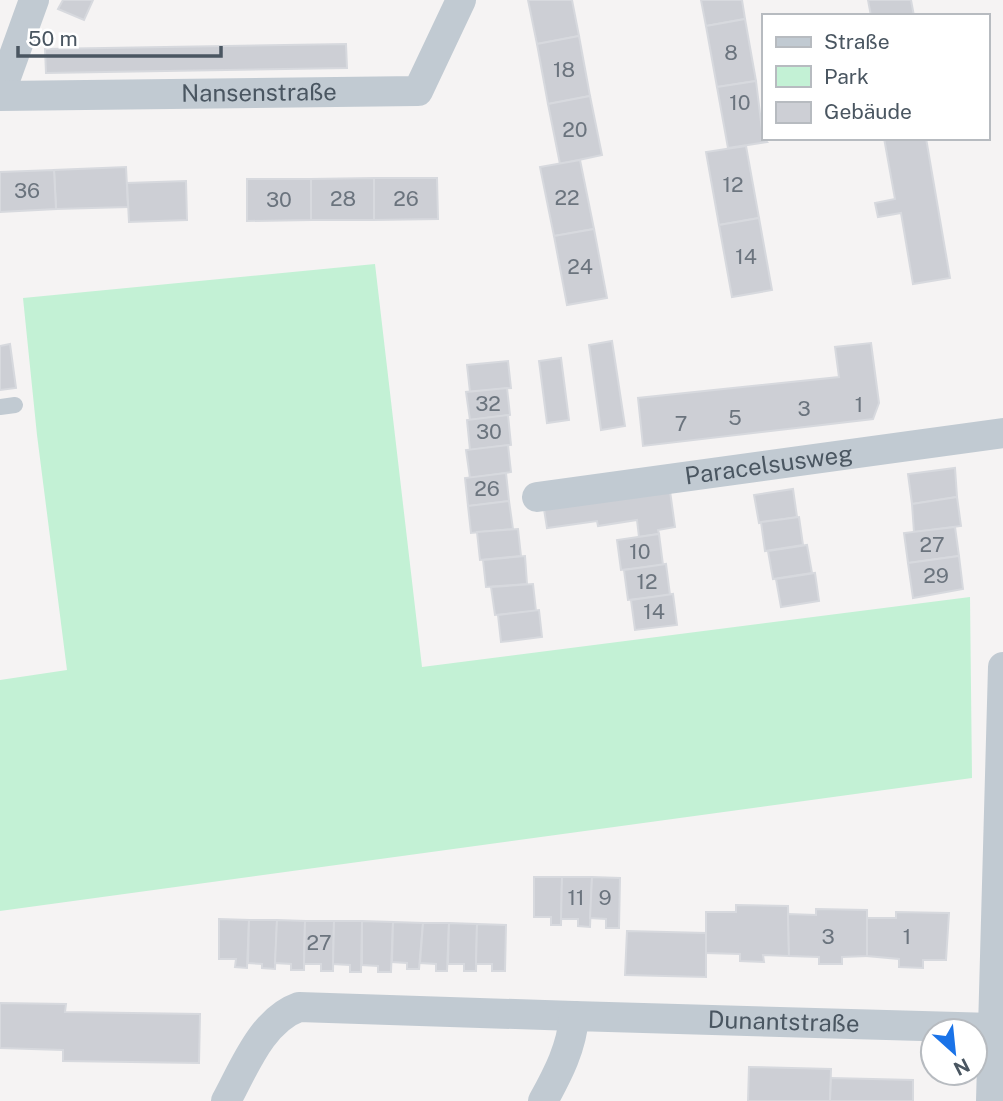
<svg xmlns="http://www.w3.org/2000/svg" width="1003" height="1101" viewBox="0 0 1003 1101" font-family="'Public Sans',sans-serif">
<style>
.green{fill:#c3f1d5}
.building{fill:#cdcfd5;stroke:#d7d9de;stroke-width:2}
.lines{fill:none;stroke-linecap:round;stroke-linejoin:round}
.lane{stroke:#c1cad2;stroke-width:16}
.street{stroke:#c1cad2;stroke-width:30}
.labels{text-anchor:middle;stroke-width:5;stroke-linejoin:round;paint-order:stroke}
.number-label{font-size:21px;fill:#6b747e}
.street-label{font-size:24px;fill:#4a5661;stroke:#fff}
</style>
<rect width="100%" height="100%" fill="#f5f3f3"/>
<path class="green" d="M375 264 422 667 970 597 972 778 0 911V680L67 670 37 435 23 298Z"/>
<g class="building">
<path d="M63 0H93L84 20 58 9Z"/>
<path d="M528 0H572L579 36 537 44Z"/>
<path d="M701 0H742L745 19 706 26Z"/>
<path d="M868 0H911L914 16H871Z"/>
<path d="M745 19 756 81 717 87 706 26Z"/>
<path d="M579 36 590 96 548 104 537 44Z"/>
<path d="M346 44 347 68 46 73 45 49Z"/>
<path d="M756 81 763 138 767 142 728 148 717 87Z"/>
<path d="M590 96 602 155 560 164 548 104Z"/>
<path d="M884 138H926L950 278 913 284 901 213 878 217 875 203 895 199Z"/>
<path d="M746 146 759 218 719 225 706 152Z"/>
<path d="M580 160 594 229 554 236 540 167Z"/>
<path d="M126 167 128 207 56 209 54 170Z"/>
<path d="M54 170 56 209 0 212V172Z"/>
<path d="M374 178H437L438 219 374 220Z"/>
<path d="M374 178V220H311V179Z"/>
<path d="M247 179H311V220L247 221Z"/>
<path d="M186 181 187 220 129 222 127 183Z"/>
<path d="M759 218 772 290 732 297 719 225Z"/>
<path d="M594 229 607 298 567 305 554 236Z"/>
<path d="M612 341 625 426 601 430 589 345Z"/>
<path d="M871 343 879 403 873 419 643 446 638 398 839 377 835 347Z"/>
<path d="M10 344 16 388 0 390V346Z"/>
<path d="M561 358 569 420 547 423 539 361Z"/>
<path d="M508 361 511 388 470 392 467 365Z"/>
<path d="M507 388 510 415 470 420 466 392Z"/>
<path d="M508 415 511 445 470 450 467 420Z"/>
<path d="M508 445 511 472 470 478 466 450Z"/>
<path d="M955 468 957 497 912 504 908 474Z"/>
<path d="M506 473 509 501 468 506 465 478Z"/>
<path d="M793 489 797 517 759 523 754 495Z"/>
<path d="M670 491 675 527 658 530 659 534 639 537 637 520 598 526 597 521 547 528 544 509Z"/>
<path d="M957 497 961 526 914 532 912 504Z"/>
<path d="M509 501 513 529 471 533 468 506Z"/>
<path d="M799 517 803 545 765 551 761 522Z"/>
<path d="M955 527 959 556 908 563 904 533Z"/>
<path d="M518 529 521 556 480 560 477 532Z"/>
<path d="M659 534 663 565 621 570 617 540Z"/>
<path d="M807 545 812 573 773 579 768 551Z"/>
<path d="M525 556 527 584 486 587 483 560Z"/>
<path d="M959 556 963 589 913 598 908 563Z"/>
<path d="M666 564 670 595 628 600 624 570Z"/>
<path d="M815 573 819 601 781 607 776 579Z"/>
<path d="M533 584 536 611 495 615 491 587Z"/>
<path d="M673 594 677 625 635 630 631 600Z"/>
<path d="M539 610 542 637 501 642 498 615Z"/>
<path d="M534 877H562L561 925H551V917H534Z"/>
<path d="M562 877H592L590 927 578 926V919H561Z"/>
<path d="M592 877 620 878 619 928H606V919L590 918Z"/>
<path d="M736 905 788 906 789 956 763 955 764 962 740 961V954L706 953V912H736Z"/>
<path d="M816 909 867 910V956L842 957V964H819V957L789 956 788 914 816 915Z"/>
<path d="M896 912 949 913 946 960H923V968L899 967V959L867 956V918H896Z"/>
<path d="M219 919 249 920 247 968 235 967 236 959H219Z"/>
<path d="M249 920H277L275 969 262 968V964L248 963Z"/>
<path d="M277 920 305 921 304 970H291V964L275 963Z"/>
<path d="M305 921H334L333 971H321V964H304Z"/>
<path d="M334 921H362L361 972H350V965L333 964Z"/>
<path d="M362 921 393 922 391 972H378V966L362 965Z"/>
<path d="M393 922 423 923 419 969H407V963L392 962Z"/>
<path d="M423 923H449L447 971H436V964L420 963Z"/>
<path d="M449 923 477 924 476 971H464V964H448Z"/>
<path d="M477 924 506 925 505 971H492V964H476Z"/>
<path d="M627 931 706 933V977L625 975Z"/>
<path d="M0 1003 66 1004 65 1012 200 1014 199 1063 63 1061V1050L0 1048Z"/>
<path d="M749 1067 831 1069 830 1101H748Z"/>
<path d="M831 1078 913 1080V1101H830Z"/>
</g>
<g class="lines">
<path class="lane" d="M0 407 15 405"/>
<g class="street">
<path d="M0 94 34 0"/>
<path id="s1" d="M0 96 418 91 461 0"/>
<path id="s2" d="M537 497 1003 433"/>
<path d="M226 1101C244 1068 262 1020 299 1007L574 1016"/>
<path id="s3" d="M543 1101C558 1074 572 1047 574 1016L993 1028"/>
<path d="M991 1101 1003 667"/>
</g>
</g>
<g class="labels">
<g class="number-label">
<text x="731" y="60">8</text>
<text x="564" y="77">18</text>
<text x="740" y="110">10</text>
<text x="575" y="137">20</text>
<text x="733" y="192">12</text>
<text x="27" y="198">36</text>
<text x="567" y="205">22</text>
<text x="343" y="206">28</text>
<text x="406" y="206">26</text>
<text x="279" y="207">30</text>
<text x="746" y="264">14</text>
<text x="580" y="274">24</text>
<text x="488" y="411">32</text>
<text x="859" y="412">1</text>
<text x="804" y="416">3</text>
<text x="735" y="425">5</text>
<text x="681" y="431">7</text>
<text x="489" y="439">30</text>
<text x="487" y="496">26</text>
<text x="932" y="552">27</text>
<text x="640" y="559">10</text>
<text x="936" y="583">29</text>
<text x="647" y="589">12</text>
<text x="654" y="619">14</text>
<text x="576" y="905">11</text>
<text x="605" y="905">9</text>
<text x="828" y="944">3</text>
<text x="907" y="944">1</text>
<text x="319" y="950">27</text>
</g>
<g class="street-label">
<text dy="8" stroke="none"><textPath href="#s1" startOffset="259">Nansenstraße</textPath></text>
<text dy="8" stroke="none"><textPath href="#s2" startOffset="234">Paracelsusweg</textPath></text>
<text dy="8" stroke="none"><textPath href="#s3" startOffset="301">Dunantstraße</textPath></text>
</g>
</g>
<rect x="762" y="14" width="228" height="126" fill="#ffffff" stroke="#b7bbc0" stroke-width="2"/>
<rect x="776" y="37" width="35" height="10" fill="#c1cad2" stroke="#b7bbc0" stroke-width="2"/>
<text x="824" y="49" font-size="21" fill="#4a5661">Straße</text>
<rect x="776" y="66" width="35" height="21" fill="#c3f1d5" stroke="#b7bbc0" stroke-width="2"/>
<text x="824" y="84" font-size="21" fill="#4a5661">Park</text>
<rect x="776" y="102" width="35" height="21" fill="#cdcfd5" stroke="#b7bbc0" stroke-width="2"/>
<text x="824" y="119" font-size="21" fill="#4a5661">Gebäude</text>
<g transform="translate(954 1052) rotate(153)"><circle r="33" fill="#ffffff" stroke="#b7bbc0" stroke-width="2"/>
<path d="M0-5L12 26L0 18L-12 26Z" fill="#1a73e8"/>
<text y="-10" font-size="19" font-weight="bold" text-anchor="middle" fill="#4a5661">N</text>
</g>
<path d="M18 46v10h203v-10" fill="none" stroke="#4a5661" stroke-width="3.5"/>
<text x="28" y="46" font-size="21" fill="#4a5661" stroke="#ffffff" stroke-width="5" paint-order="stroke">50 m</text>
</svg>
